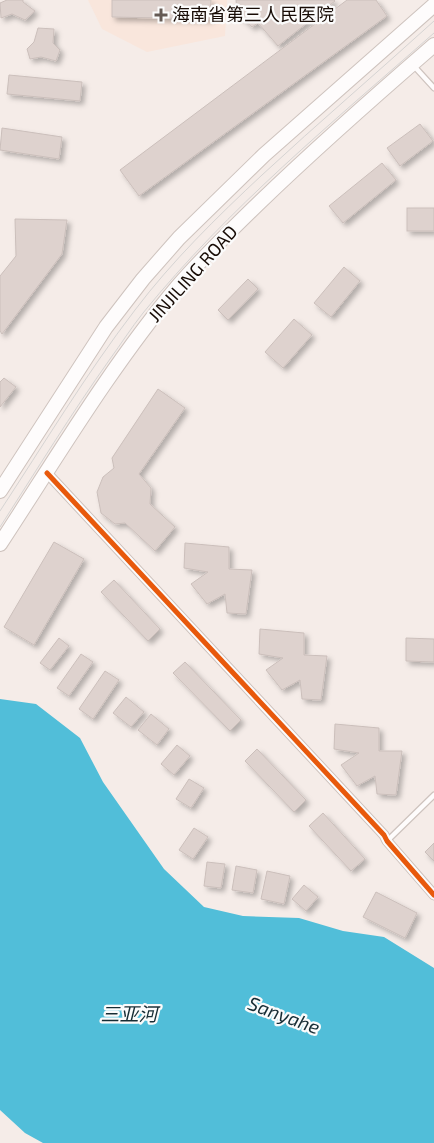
<svg xmlns="http://www.w3.org/2000/svg" width="434" height="1143" viewBox="0 0 434 1143" font-family="'Exo 2','Noto Sans SC',sans-serif">
<style>
.built{fill:#f9e6dc}
.water{fill:#51bed9}
.building{fill:#ded2ce;stroke:#cbbfbb;filter:url(#shadow)}
.lines{fill:none;stroke-linecap:round;stroke-linejoin:round}
.service-casing{stroke:#cec3be;stroke-width:7}
.minor-casing{stroke:#cec3be;stroke-width:11}
.primary-casing{stroke:#cec3be;stroke-width:16}
.service{stroke:#fefcfc;stroke-width:4.5}
.minor{stroke:#fefcfc;stroke-width:9}
.primary{stroke:#fefcfc;stroke-width:14}
.tram{stroke:#d6d4d3;stroke-width:1}
.cycleway-casing{stroke:#fbfbfb;stroke-width:8}
.cycleway{stroke:#e8590c;stroke-width:5}
.poi-dot{fill:#655a54;stroke:#fbfbfb;stroke-width:2}
.labels{text-anchor:middle;stroke-width:4.5;stroke-linejoin:round;paint-order:stroke}
.poi-label{font-size:18px;fill:#170b05;stroke:#fbfbfb;text-anchor:start}
.street-label{font-size:18px;fill:#170b05;stroke:#fbfbfb}
.water-label{font-size:19px;font-style:italic;fill:#162c34;stroke:#fbfbfb}
</style>
<defs>
<filter id="shadow"><feDropShadow dx="3.5" dy="3.5" stdDeviation="2.5" flood-color="#0004"/></filter>
</defs>
<rect width="100%" height="100%" fill="#f5ece8"/>
<path class="built" d="M88 0H227L225 36 147 52 102 29Z"/>
<path class="water" d="M0 699 36 704 80 738 103 782 164 869 204 907 243 916 299 918 343 931 384 937 434 968V1143H43L25 1133 0 1110Z"/>
<g class="building">
<path d="M7 0H23V2L35 11 25 20 12 14 1 18 0 3Z"/>
<path d="M112 0H211L210 19 112 17Z"/>
<path d="M236 0H334L335 1 278 46 258 23 252 27 237 14Z"/>
<path d="M347 0H376L387 16 139 196 120 170Z"/>
<path d="M38 28 54 29 53 43 60 50 56 61 41 57 30 59 27 49 34 42Z"/>
<path d="M9 75 82 82 80 101 7 94Z"/>
<path d="M420 124 433 141 400 166 387 148Z"/>
<path d="M2 128 62 137 59 159 0 150Z"/>
<path d="M382 163 396 180 343 223 329 206Z"/>
<rect x="407" y="208" width="27" height="23"/>
<path d="M15 219 67 220 62 254 2 334 0 331V276L16 256Z"/>
<path d="M344 267 360 281 331 317 314 303Z"/>
<path d="M248 279 258 289 228 320 218 310Z"/>
<path d="M294 319 312 335 283 368 265 352Z"/>
<path d="M4 378 16 387 0 407V382Z"/>
<path d="M158 389 185 408 139 474 151 488 150 504 175 527 155 551 125 523 115 524 101 513 97 492 103 477 114 468 112 458Z"/>
<path d="M54 542 84 559 34 645 4 627Z"/>
<path d="M185 543 229 547V569L252 570 246 614 227 613 225 594 207 604 191 584 208 572 184 568Z"/>
<path d="M114 580 160 629 148 641 101 592Z"/>
<path d="M260 629 304 633V655L327 656 321 700 302 699 300 680 282 690 266 670 283 658 259 654Z"/>
<path d="M59 638 69 646 50 670 40 663Z"/>
<path d="M406 638 434 639V662L406 661Z"/>
<path d="M81 654 93 662 69 696 57 688Z"/>
<path d="M185 662 241 720 230 731 173 673Z"/>
<path d="M105 671 119 680 93 719 79 709Z"/>
<path d="M126 697 144 712 131 727 113 713Z"/>
<path d="M151 714 169 729 157 745 138 730Z"/>
<path d="M335 724 379 728V751H402L396 795 377 794 375 776 357 786 341 765 359 753 334 749Z"/>
<path d="M177 745 190 756 174 775 161 764Z"/>
<path d="M257 749 306 800 294 812 245 761Z"/>
<path d="M189 779 204 788 191 808 176 799Z"/>
<path d="M323 813 365 859 351 871 309 826Z"/>
<path d="M194 828 208 837 193 859 179 850Z"/>
<path d="M434 843V861L425 852Z"/>
<path d="M207 862 225 864 221 888 204 886Z"/>
<path d="M236 866 257 870 253 893 232 890Z"/>
<path d="M267 871 290 876 284 904 261 899Z"/>
<path d="M304 885 318 897 306 911 292 899Z"/>
<path d="M376 892 417 913 405 938 363 917Z"/>
</g>
<g class="lines">
<g class="service-casing">
<g id="service">
<path d="M413 65 434 88"/>
<path d="M387 841 434 795"/>
</g>
</g>
<g class="minor-casing">
<path id="minor" d="M47 473 384 835 387 841 434 895"/>
</g>
<g class="primary-casing">
<g id="primary">
<path d="M0 491 106 327 143 279 179 238 264 155 434 5"/>
<path d="M0 544C57 457 111 366 178 286 203 257 232 229 260 202 316 148 375 96 434 45"/>
</g>
</g>
<use href="#service" class="service"/>
<use href="#minor" class="minor"/>
<use href="#primary" class="primary"/>
<g class="tram">
<path d="M0 511C44 444 86 374 135 310 172 261 217 217 262 175 318 123 377 73 434 21"/>
<path d="M0 527C36 471 71 414 110 359 121 344 131 328 143 313 228 208 333 122 434 33"/>
</g>
<g class="cycleway-casing">
<path id="cycleway" d="M47 473 384 835 387 841 434 895"/>
</g>
<use href="#cycleway" class="cycleway"/>
</g>
<path class="poi-dot" d="M158.5 7.5h5v5h5v5h-5v5h-5v-5h-5v-5h5z"/>
<g class="labels">
<g class="poi-label">
<text x="172" y="21">海南省第三人民医院</text>
</g>
<g class="street-label">
<text transform="translate(193 274) rotate(-48)" y="6">JINJILING ROAD</text>
</g>
<g class="water-label">
<text x="129" y="1021">三亚河</text>
<text transform="translate(284 1015) rotate(20)" y="7">Sanyahe</text>
</g>
</g>
</svg>
